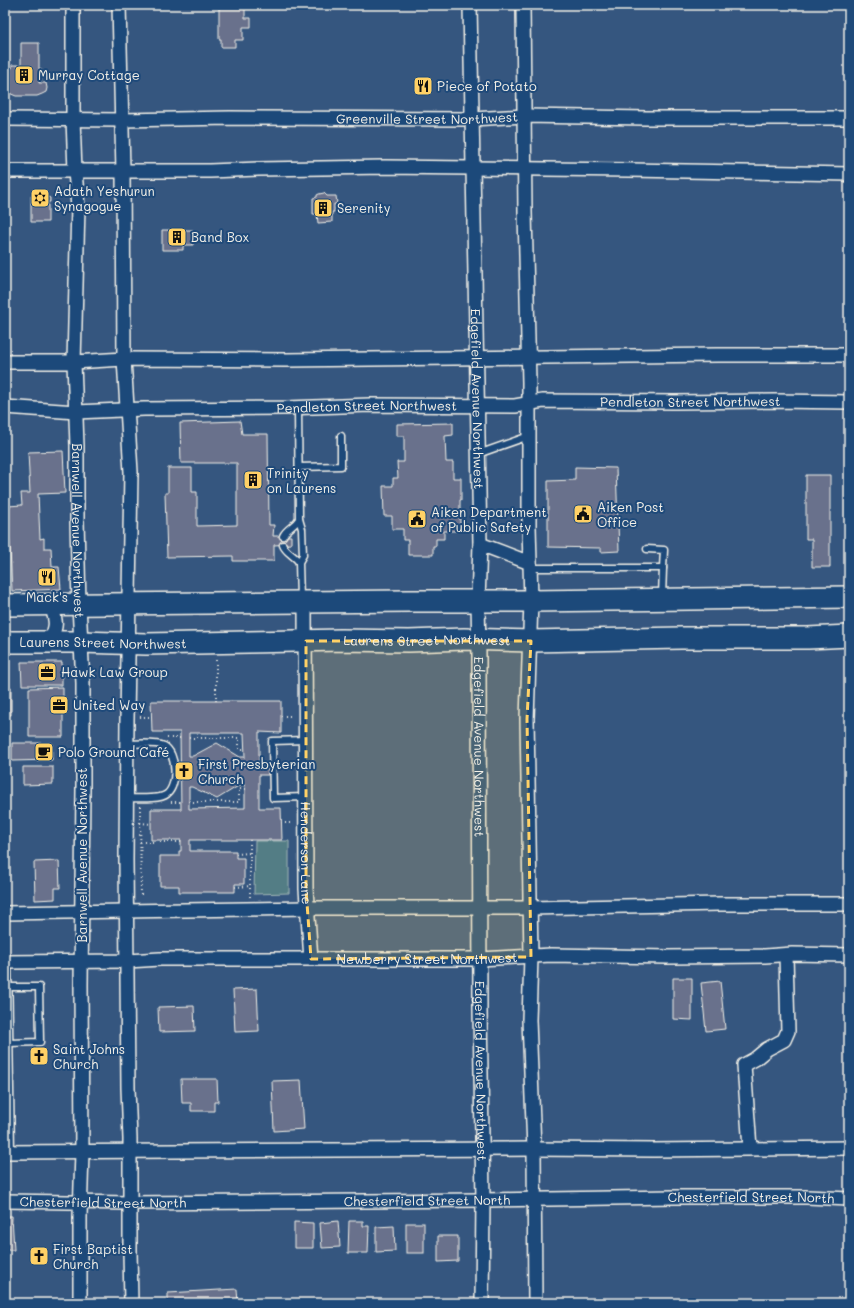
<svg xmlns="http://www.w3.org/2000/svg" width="854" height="1308" viewBox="0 0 854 1308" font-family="Mali,sans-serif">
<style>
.green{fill:#527d85;stroke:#a3b7b6}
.building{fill:#69718c;stroke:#f4f1e8;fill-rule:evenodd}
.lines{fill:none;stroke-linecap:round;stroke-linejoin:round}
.lane-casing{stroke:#f4f1e8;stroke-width:9}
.street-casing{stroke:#f4f1e8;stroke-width:16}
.primary-casing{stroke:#f4f1e8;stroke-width:24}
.path{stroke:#f4f1e8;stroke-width:2;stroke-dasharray:1 3;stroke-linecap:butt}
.lane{stroke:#1f4a7a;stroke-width:6}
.street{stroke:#1f4a7a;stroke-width:13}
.primary{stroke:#1f4a7a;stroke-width:21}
.marked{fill:#ffd166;fill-opacity:0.2;stroke:#ffd166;stroke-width:3;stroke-dasharray:8 5;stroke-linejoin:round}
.labels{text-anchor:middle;stroke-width:4;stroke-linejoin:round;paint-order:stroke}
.poi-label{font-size:13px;fill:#f4f1e8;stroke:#1f4a7a;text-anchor:start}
.street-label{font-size:13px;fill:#f4f1e8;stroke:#1f4a7a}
</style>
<rect width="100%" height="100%" fill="#35567f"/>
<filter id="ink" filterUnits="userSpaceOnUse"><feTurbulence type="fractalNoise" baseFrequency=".025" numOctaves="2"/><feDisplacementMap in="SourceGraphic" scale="8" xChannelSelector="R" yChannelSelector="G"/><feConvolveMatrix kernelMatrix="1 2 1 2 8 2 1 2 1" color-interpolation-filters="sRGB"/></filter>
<g filter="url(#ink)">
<path class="green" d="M255 841H289V893L254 894Z"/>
<g class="building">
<path d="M219 5H245V18H251V27H243V40H235V47H221V39H219Z"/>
<path d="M21 43H39V69H41V81H39V83H46L47 88 46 92 42 94 37 96H16L9 93 8 89 7 68H12V65H21Z"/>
<path d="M33 193H46V196L50 198V202H48V222H31V196H33Z"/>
<path d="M324 193 327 196H336L337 204H334V212H332V222L318 223 317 214H313V198L317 197V195L319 194Z"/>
<path d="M162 230H193V245H183V250H162Z"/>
<path d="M240 421 242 434H268L269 525H274L273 536H291V544L274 545V561H233V556L167 557 165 493H168V468H192V492H197V526L237 525V463H181L180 423Z"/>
<path d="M453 423V435L445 436 446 462H453V478H461V500H460V531H444V539H436V546H433V555H408V540H403V529H392V516H384L383 486H393V478H398L397 462H404V436H397V424Z"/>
<path d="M63 451 65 493 38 494 40 539 44 538V548H51L52 567H59L61 589 12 591 8 506 22 505 21 493H30L28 452Z"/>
<path d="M575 467 616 468 619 551 601 552V548L548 547V481L575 480Z"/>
<path d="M806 475H830V567H812V539H806Z"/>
<path d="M21 662H62V685H22Z"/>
<path d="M5 681H9V687H11V715H5Z"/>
<path d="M63 687V737H29V688Z"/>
<path d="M151 701H281V733L259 732V766H268V775H259V808H281L282 840H190V851H236V858H244V884H235V892H179V886H160V856H179V851H181V840H151V809H181L180 732H152ZM189 733H244L245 757H240L217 743 193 756H189ZM240 785H245V808L189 809V787H192L217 799Z"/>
<path d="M12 743H52V760L12 761Z"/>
<path d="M23 767H53V784L23 785Z"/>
<path d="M59 861 60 888H55V899L35 900 34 862Z"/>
<path d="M673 978H692V1020L673 1019Z"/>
<path d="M720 981 725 1029 706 1031 701 983Z"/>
<path d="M257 989 259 1031 235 1032 233 990Z"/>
<path d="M194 1006 195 1031 159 1032 158 1007Z"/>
<path d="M181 1079H217L218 1102H214V1111H191V1103H182Z"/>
<path d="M301 1080 304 1129 274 1131 272 1081Z"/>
<path d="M5 1216H12L14 1250H5Z"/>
<path d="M338 1221 340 1247 322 1248 320 1223Z"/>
<path d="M349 1221H363V1226H369L368 1253H348Z"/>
<path d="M294 1222 313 1223V1248H294Z"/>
<rect x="406" y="1223" width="18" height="30"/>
<path d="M394 1226 395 1251 376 1252V1227Z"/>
<path d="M438 1236H458V1261L438 1262Z"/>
<path d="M237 1289 238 1303H168V1293Z"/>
</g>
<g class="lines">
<g class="lane-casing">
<g id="lane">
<path d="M298 408 299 519 302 529 303 555 299 562 300 599"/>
<path d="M478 454 529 436"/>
<path d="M299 467 341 466V436"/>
<path d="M283 536C287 528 294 527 299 519"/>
<path d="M283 545C286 553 294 555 299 562"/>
<path d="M530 568H663L664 550 647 549"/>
<path d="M662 597 663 568"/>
<path d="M306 740 272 741 273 798 306 797"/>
<path d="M127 744C137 744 155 742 164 746 177 753 178 785 167 794 160 800 136 798 127 798"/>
<path d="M8 962 11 1152"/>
<path d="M8 987H39L40 1042 9 1043"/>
</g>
</g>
<g class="street-casing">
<g id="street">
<path id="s1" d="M73 5V119L75 171 78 207 74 362 77 446V520L79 605 83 683V789L81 985 82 1152 80 1217V1303"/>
<path d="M119 5 123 171 124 359 131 472 127 719 126 860 128 1088 130 1139V1250L131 1303"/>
<path id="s2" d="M470 5 480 544 478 601 479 655 480 1009 483 1200 482 1303"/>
<path d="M523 5 525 212 529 382V526L531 601 527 719 531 957 529 1020 534 1149 535 1303"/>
<path id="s3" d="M5 119 122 120 230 118 472 119 525 116 646 118H849"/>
<path d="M5 171H210L258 169 385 167 630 170 849 174"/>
<path d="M5 362H74L124 359 287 360 717 355H849"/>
<path id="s4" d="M5 407 76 412 144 409 286 408 370 405 515 406 543 401 675 402 775 401 849 402"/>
<path d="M480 544 530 563"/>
<path id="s5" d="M305 603 306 889 311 959"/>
<path d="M50 642C57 625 57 623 51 605"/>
<path d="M5 913 307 908H530L720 904H849"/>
<path id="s6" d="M5 962 128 961 160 959H480L551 955 668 957 765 956 792 954 849 955"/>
<path d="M750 1148 744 1065 755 1059 767 1049 784 1040 788 1031 786 955"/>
<path d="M5 1152 534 1149 654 1150 849 1148"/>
<path id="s7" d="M5 1201 129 1203 483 1200 674 1197H807L849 1199"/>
</g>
</g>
<g class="primary-casing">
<g id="primary">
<path d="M5 605 409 601H531L849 597"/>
<path id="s8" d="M5 642H81L146 644 341 640 409 641 464 639 531 641 681 638H808L849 636"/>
</g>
</g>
<g class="path">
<path d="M216 701V658"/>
<path d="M281 716H292"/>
<path d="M140 717H152"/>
<path d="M167 738H180"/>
<path d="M189 738H239V749H245"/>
<path d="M171 802H181"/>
<path d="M189 802H239V789H245"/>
<path d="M140 806 141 898"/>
<path d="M140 823 151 824"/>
<path d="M281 823H293"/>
<path d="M250 840V897"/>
<path d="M140 842H181"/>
<path d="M236 854 250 853"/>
<path d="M235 887 250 886"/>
</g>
<use href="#lane" class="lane"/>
<use href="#street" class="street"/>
<use href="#primary" class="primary"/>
</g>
</g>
<path class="marked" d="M306 641H531L527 719 531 957 311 959 306 889Z"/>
<defs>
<g id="building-square" transform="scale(1)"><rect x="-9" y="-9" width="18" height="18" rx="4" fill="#ffd166" stroke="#1f4a7a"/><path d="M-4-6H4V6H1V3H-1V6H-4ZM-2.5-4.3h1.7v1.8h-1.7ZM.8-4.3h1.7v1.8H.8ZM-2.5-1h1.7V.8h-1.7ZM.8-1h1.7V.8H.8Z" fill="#111"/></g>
<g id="restaurant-square" transform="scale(1)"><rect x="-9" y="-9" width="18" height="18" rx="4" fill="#ffd166" stroke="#1f4a7a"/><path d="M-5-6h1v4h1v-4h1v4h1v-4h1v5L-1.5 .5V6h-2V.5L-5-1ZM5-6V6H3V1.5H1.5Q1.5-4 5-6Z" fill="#111"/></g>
<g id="synagogue-square" transform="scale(1)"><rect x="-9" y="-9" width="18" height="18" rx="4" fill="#ffd166" stroke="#1f4a7a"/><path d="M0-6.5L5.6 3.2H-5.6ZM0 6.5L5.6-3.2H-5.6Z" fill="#111"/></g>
<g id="civic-square" transform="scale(1)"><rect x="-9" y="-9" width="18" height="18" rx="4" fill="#ffd166" stroke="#1f4a7a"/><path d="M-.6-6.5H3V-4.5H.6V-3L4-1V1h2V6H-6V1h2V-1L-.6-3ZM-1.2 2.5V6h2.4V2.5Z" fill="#111"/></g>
<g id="office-square" transform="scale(1)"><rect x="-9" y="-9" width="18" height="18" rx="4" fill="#ffd166" stroke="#1f4a7a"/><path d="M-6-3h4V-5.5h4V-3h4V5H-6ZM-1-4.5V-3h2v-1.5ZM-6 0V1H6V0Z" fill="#111"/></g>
<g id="cafe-square" transform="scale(1)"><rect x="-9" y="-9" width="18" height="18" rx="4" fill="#ffd166" stroke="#1f4a7a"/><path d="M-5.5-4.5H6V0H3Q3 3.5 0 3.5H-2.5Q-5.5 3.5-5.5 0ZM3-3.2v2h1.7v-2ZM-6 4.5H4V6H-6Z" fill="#111"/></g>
<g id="church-square" transform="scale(1)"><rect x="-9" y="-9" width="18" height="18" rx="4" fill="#ffd166" stroke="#1f4a7a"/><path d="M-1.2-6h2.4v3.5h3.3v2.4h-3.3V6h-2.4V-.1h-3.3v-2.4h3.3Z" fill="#111"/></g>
</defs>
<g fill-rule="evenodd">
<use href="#building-square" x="24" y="75"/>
<use href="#restaurant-square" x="423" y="86"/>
<use href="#synagogue-square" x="40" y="198"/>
<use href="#building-square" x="323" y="208"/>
<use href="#building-square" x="177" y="237"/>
<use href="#building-square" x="253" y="480"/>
<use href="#civic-square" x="583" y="514"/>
<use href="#civic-square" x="417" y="519"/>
<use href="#restaurant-square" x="47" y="577"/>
<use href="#office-square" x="47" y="672"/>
<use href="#office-square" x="59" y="705"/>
<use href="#cafe-square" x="44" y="752"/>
<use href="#church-square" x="184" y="771"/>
<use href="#church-square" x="39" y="1056"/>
<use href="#church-square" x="39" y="1256"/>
</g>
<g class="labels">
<g class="poi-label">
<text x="38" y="80">Murray Cottage</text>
<text x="437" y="91">Piece of Potato</text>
<text x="54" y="196">Adath Yeshurun<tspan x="54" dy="15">Synagogue</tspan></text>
<text x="337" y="213">Serenity</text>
<text x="191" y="242">Band Box</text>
<text x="267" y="478">Trinity<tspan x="267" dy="15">on Laurens</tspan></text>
<text x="597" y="512">Aiken Post<tspan x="597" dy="15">Office</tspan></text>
<text x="431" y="517">Aiken Department<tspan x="431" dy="15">of Public Safety</tspan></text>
<text x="47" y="602" text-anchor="middle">Mack's</text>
<text x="61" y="677">Hawk Law Group</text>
<text x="73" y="710">United Way</text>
<text x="58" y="757">Polo Ground Café</text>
<text x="198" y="769">First Presbyterian<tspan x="198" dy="15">Church</tspan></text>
<text x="53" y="1054">Saint Johns<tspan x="53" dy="15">Church</tspan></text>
<text x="53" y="1254">First Baptist<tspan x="53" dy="15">Church</tspan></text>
</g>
<g class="street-label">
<text dy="5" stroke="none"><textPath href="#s3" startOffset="422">Greenville Street Northwest</textPath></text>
<text dy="5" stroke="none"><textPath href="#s2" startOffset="394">Edgefield Avenue Northwest</textPath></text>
<text dy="5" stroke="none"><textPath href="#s4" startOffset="686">Pendleton Street Northwest</textPath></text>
<text dy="5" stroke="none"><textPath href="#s4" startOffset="362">Pendleton Street Northwest</textPath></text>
<text dy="5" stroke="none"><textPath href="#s1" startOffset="526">Barnwell Avenue Northwest</textPath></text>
<text dy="5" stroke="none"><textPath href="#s8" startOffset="422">Laurens Street Northwest</textPath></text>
<text dy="5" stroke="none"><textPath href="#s8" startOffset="98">Laurens Street Northwest</textPath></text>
<text dy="5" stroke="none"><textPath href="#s2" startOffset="742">Edgefield Avenue Northwest</textPath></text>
<text dy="5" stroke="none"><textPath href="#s5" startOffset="250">Henderson Lane</textPath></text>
<text transform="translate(82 855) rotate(-90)" y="5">Barnwell Avenue Northwest</text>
<text dy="5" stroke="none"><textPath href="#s6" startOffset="422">Newberry Street Northwest</textPath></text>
<text dy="5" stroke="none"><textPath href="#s2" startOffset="1066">Edgefield Avenue Northwest</textPath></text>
<text dy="5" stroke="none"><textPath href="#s7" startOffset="746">Chesterfield Street North</textPath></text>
<text dy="5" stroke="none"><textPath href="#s7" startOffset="422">Chesterfield Street North</textPath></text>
<text dy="5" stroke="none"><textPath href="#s7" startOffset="98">Chesterfield Street North</textPath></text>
</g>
</g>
<rect width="854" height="1308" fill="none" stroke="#1f4a7a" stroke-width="20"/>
<rect x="10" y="10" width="834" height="1288" fill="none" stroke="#f4f1e8" stroke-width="1.5" filter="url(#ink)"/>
</svg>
